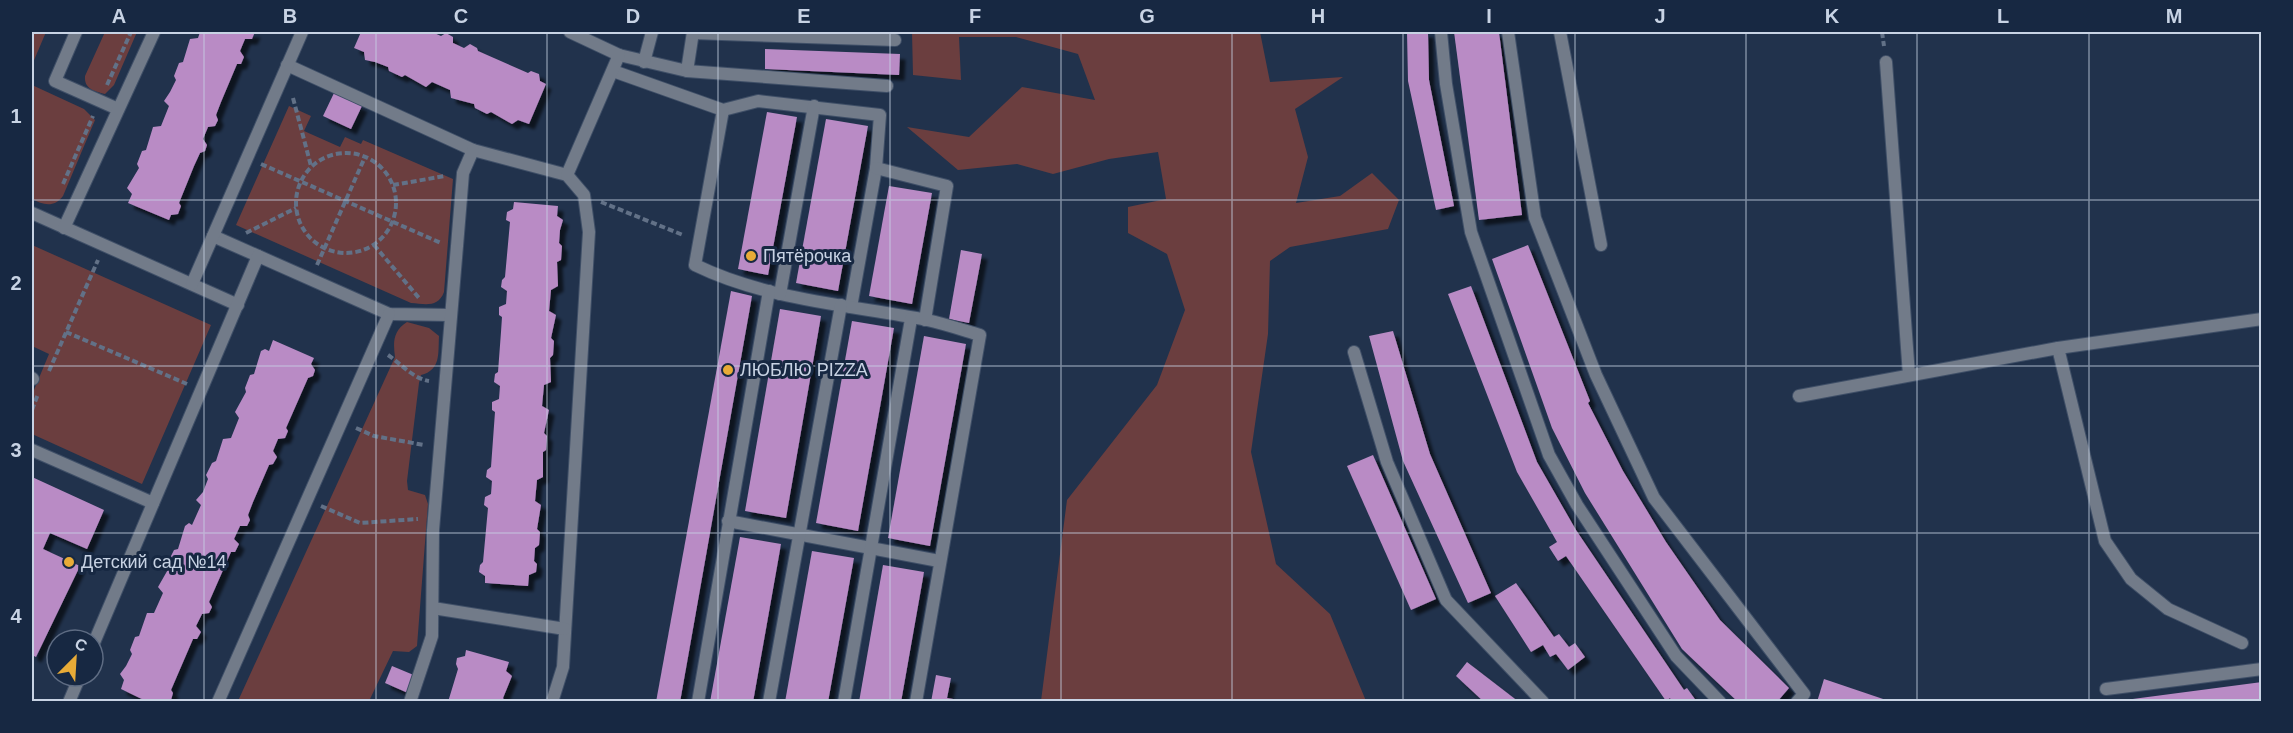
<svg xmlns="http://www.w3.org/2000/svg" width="2293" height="733" viewBox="0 0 2293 733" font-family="Helvetica,sans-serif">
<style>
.green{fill:#6b3e3f}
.building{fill:#b98bc5;filter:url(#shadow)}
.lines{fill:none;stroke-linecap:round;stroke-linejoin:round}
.lane-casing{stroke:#3f4f67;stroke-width:14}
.path{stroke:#627187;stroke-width:4;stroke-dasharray:6 3;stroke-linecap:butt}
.lane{stroke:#727b89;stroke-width:12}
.grid{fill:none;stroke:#c8d3e4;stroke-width:1.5;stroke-opacity:0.55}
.poi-dot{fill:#e8ab37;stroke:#172842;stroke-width:2}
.labels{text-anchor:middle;stroke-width:6;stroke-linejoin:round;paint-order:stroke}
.poi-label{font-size:18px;fill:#c8d3e4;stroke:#172842;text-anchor:start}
.neatline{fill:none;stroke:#c8d3e4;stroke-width:2}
.grid-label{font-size:20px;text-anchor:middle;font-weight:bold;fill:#c8d3e4}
</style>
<defs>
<filter id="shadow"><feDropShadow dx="5.5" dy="5.5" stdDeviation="1.5" flood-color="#0009"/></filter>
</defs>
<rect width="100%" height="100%" fill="#21324c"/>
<g class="green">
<path d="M32 32H46L32 65Z"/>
<path d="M105 32H137L114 85 105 94C94 91 84 89 85 76Z"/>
<path d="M912 32H1260L1270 82 1343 77 1295 109 1308 157 1296 203 1340 196 1372 173 1399 200 1388 229 1290 247 1270 261 1268 334 1251 452 1276 564 1330 614 1366 701H1041L1067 500 1157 385 1185 310 1167 254 1128 233V207L1166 199 1158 152 1109 159 1053 174 1017 164 958 170 907 127 969 137 1022 87 1095 100 1078 54 1016 37H959L961 80 913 75Z"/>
<path d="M32 85 84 109 95 120 63 196C54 208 43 205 32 199Z"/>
<path d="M289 106 311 116 304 131 340 147 345 137 361 144 363 140 453 179 444 292C438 308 425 304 411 303L236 225Z"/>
<path d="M32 245 211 325 142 484 32 434V389L34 390 49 354 32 346Z"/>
<path d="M407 322 429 328 439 336C438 354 441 370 421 375L419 383 407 481 408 490 425 495 428 504 417 646 409 652 393 651 370 699 373 701H238L395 357C393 342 393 331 407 322Z"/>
</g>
<g class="building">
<path d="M200 32H255L252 39H245L240 51 244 57 241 64H237L221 102 216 115 218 120 215 126 208 127 203 139 207 145 205 151 200 153 194 166 179 203 181 206 178 214 171 215 169 220 128 203 132 194 127 188 139 168 137 164 142 151 146 150 153 127 161 126 169 106 164 101 170 92 176 80 174 76 179 63 183 62 190 39 198 38Z"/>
<path d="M361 32H432L441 36 446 33 453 37V43L464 48 470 44 477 48 478 51 528 73 531 71 539 74 540 81 546 84 529 124 518 120 512 124 491 112 487 114 475 108 474 104 451 98 450 90 432 82 426 87 405 75 402 77 389 71 388 67 375 62 365 60 364 52 354 48Z"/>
<path d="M1407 32H1428L1429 80 1454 206 1436 210 1408 81Z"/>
<path d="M1454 32H1499L1522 215 1479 220Z"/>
<path d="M765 49 900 54 899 75 765 69Z"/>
<path d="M334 93 362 106 351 129 323 116Z"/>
<path d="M767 112 797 117 768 275 738 269Z"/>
<path d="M826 119 868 126 838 291 796 283Z"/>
<path d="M889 186 932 193 912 304 869 296Z"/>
<path d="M514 202 558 206 557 216 563 220 560 230 559 243 562 246 561 260 557 262 558 286 551 290 549 311 556 315 551 338 554 341 553 355 550 358 551 382 544 385 542 406 549 410 544 433 547 436 546 450 543 452V477L537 480 535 501 541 505 537 529 540 532 539 545 535 548 534 561 537 564 536 572 529 575 528 586 485 583V576L479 572 480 565 483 562 488 508 484 505 485 497 491 494 492 481 486 477 487 470 491 467 495 412 492 410V402L499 399 500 386 494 382 495 374 498 372 501 332 502 317 499 315V307L506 304 507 291 501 287 502 280 505 277 510 222 506 220 507 212 513 209Z"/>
<path d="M1528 245 1590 401 1588 403 1623 471 1666 542 1720 620 1789 688 1777 702H1738L1682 649 1585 493 1552 428 1492 259Z"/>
<path d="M961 250 982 254 969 323 949 319Z"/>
<path d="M1471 286 1537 462 1576 530 1684 690 1687 688 1697 702H1672L1670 698 1666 701 1566 556 1558 561 1549 547 1557 542 1517 472 1448 294Z"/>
<path d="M731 291 752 296 680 702H656Z"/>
<path d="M780 309 821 316 786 518 745 511Z"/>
<path d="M852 321 894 328 858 531 816 523Z"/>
<path d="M1393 331 1430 454 1491 593 1468 603 1403 461 1369 336Z"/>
<path d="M924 336 966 344 930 546 888 538Z"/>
<path d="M273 340 314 358 311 364 315 370 313 376 308 378 286 428 288 431 285 438 278 439 273 451 277 457 273 464 269 465 253 502 248 515 250 520 247 526H240L234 539 239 544 235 552H231L209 602 212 607 209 613 202 614 196 626 201 632 197 639H193L171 690 173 693 171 700 148 702 121 689 124 680 120 674 126 666 132 654 130 650 135 637 139 636 147 613H154L163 593 158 587 170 566 168 562 174 550 178 549 185 526 189 523 192 525 201 505 196 500 203 492 208 479 206 475 212 463 216 461 223 439 231 438 239 418 235 412 246 392 245 388 250 375 254 374 261 351 265 349 269 351Z"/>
<path d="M1373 455 1436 599 1411 610 1347 466Z"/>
<path d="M32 477 104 510 87 549 50 533 43 549 80 566 36 657 32 655Z"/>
<path d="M740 537 781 544 753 702H710Z"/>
<path d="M812 551 854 558 828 702H785Z"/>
<path d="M883 565 924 572 901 702H859Z"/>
<path d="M1516 583 1554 637 1559 634 1569 647 1575 643 1585 657 1568 670 1556 654 1550 657 1543 645 1531 652 1495 596Z"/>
<path d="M466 650 509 662 506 671 512 676 503 698 505 702H448L458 669 456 664 457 658 465 656Z"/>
<path d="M1467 662 1519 702H1484L1456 676Z"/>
<path d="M392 666 416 676 408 693 385 683Z"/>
<path d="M936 675 951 678 947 698 953 699V702H931Z"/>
<path d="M1824 679 1889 701V702H1817Z"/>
<path d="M2262 682V702H2125V700Z"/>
</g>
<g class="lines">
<g class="lane-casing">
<g id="lane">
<path d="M76 32 55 81 118 109"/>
<path d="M1441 32 1446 84 1471 232 1549 455 1577 505 1676 656 1720 702"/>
<path d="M1508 32 1535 218 1596 375 1654 498 1804 694 1797 702"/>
<path d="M1560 32 1601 245"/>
<path d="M693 33 895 40"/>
<path d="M619 55 687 71 887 86"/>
<path d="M644 62 652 32"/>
<path d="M1886 62 1909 375"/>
<path d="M287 65 473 150 567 175 584 195 589 232 563 667 552 702"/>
<path d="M613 71 723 110 758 101 880 115 876 168 851 307"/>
<path d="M687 71 693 32"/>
<path d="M723 110 695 265C767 300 849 305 927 320 945 324 963 330 980 335L916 702"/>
<path d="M876 168 947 186 925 320"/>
<path d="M567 175 619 55 570 32"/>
<path d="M32 213 238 305"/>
<path d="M64 228 154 32"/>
<path d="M213 236 389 314 451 315"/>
<path d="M192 284 302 32"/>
<path d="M780 294 814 106"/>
<path d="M2058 348 2105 541 2131 579 2168 609 2242 643"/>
<path d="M1354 352 1387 462 1446 600 1543 702"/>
<path d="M32 378 33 379"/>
<path d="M1799 396 2058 348 2262 319"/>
<path d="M32 450 153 503"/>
<path d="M728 521 939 561"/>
<path d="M433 608 565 629"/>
<path d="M93 645 258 256"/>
<path d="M2106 689 2262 669"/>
<path d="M69 702 80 676"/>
<path d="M218 702 389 314"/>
<path d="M410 702 432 636 433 530 457 246 463 173 473 150"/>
<path d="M698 702 769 291"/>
<path d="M769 702 841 305"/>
<path d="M844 702 911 319"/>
</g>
</g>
<g class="path">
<path d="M1882 32 1884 46"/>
<path d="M107 85 131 32"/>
<path d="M293 98 311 166"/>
<circle cx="346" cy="203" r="50"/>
<path d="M261 164 441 243"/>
<path d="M63 184 93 116"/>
<path d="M393 185 445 176"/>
<path d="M601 202 683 235"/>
<path d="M246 233 296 208"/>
<path d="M374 245 419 298"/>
<path d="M317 265 365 157"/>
<path d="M66 332 187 384"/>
<path d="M388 355C401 364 414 379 429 381"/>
<path d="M49 371 98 260"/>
<path d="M32 410 38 394"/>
<path d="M356 428 374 436 424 445"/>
<path d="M321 506 360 523 418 519"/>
</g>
<use href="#lane" class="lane"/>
</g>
<path class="grid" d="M204 32V702M376 32V702M547 32V702M718 32V702M890 32V702M1061 32V702M1232 32V702M1403 32V702M1575 32V702M1746 32V702M1917 32V702M2089 32V702M32 200H2262M32 366H2262M32 533H2262"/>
<g class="poi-dot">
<circle cx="751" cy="256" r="6"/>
<circle cx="728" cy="370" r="6"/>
<circle cx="69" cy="562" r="6"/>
</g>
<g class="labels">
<g class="poi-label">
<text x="763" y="262">Пятёрочка</text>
<text x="740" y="376">ЛЮБЛЮ PIZZA</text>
<text x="81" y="568">Детский сад №14</text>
</g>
</g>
<rect width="2293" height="733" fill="none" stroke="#172842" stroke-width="66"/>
<g transform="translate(75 658) rotate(24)"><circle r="28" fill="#172842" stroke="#5e6c83" stroke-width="1.5"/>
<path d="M0-4.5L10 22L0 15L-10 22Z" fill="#e8ab37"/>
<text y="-9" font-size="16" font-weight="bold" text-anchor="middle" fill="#c8d3e4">С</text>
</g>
<rect x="33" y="33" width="2227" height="667" class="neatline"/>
<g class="grid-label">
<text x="119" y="23">A</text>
<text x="290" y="23">B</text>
<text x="461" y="23">C</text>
<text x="633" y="23">D</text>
<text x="804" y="23">E</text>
<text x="975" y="23">F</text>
<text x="1147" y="23">G</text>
<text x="1318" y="23">H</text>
<text x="1489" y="23">I</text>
<text x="1660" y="23">J</text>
<text x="1832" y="23">K</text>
<text x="2003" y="23">L</text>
<text x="2174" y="23">M</text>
<text x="16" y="123">1</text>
<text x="16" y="290">2</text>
<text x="16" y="457">3</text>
<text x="16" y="623">4</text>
</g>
</svg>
